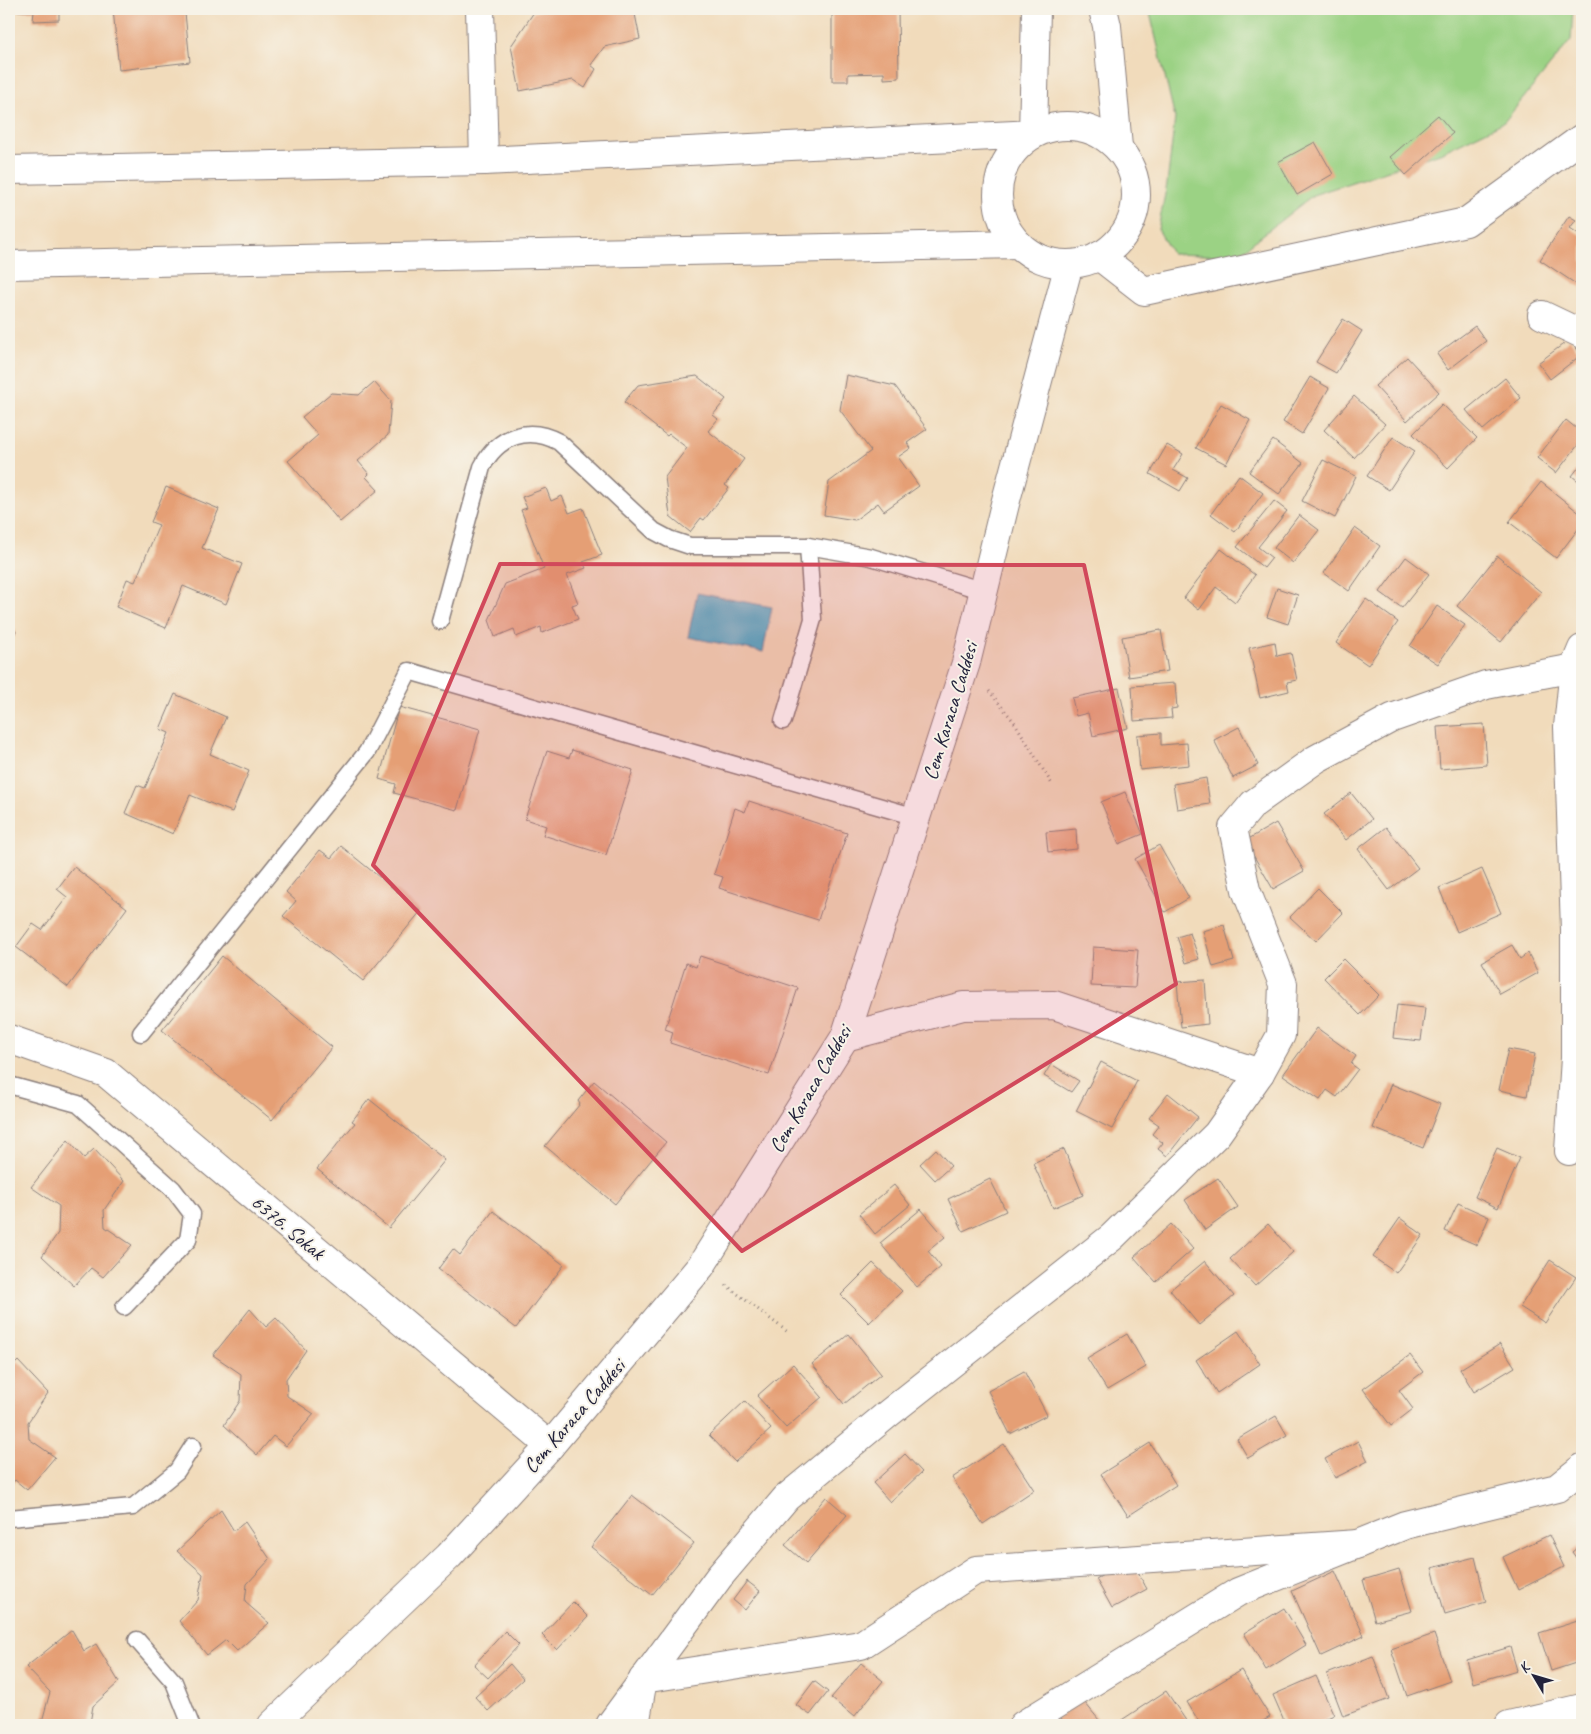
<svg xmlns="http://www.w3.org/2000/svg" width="1591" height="1734" viewBox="0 0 1591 1734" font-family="Caveat,sans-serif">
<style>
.green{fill:#9bd284;stroke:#5e7a60}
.water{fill:#4bafca;stroke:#366882}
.building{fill:#e59f74}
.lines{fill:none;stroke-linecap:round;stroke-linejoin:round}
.lane-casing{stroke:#8a7e7b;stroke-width:19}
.street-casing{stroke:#8a7e7b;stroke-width:30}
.secondary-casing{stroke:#8a7e7b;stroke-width:30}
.primary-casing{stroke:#8a7e7b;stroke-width:30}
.path{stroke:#8a7e7b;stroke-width:3;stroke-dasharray:1 4;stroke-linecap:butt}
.lane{stroke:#fff;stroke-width:16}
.street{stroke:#fff;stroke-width:28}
.secondary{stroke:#fff;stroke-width:28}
.primary{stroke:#fff;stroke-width:28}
.marked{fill:#d1495b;fill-opacity:0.2;stroke:#d1495b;stroke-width:4;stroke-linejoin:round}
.labels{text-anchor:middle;stroke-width:4;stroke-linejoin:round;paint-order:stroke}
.street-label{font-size:21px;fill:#22223b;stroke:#f7f3e8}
</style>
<rect width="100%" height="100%" fill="#f7f3e8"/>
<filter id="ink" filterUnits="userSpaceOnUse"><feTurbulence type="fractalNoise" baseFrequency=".02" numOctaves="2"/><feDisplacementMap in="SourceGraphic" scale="10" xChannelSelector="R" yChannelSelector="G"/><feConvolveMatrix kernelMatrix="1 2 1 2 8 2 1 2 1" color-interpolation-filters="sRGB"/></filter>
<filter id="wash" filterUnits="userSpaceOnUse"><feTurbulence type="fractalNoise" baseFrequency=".0096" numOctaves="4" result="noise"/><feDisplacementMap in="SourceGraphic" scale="20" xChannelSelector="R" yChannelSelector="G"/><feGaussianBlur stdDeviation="1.12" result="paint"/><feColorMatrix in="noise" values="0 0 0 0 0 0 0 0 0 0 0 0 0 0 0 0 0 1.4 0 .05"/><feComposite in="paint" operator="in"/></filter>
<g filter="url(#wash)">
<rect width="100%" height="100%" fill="#f1dbbb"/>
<path class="green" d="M1149 9H1573L1571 40 1504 122 1440 153 1313 195 1236 256 1172 254 1158 229 1167 184 1175 118Z"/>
<path class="water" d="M697 593 772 607 763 652 688 637Z"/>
<g id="blocks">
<g class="building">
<path d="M9 9H59V20L33 21 34 11H9Z"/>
<path d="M113 9H190L191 12 185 13 190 62 119 70Z"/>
<path d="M551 9H634L640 39 604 47 591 65 596 69 585 88 573 80 520 91 511 46 534 12Z"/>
<path d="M832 9H898L899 78 884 79V73L848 74V81H832Z"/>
<path d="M1438 115 1453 133 1406 175 1390 157Z"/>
<path d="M1315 142 1333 174 1297 195 1278 162Z"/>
<path d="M1569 216 1576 220 1570 228 1582 236V288L1540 260Z"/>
<path d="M1343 319 1362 331 1336 373 1316 362Z"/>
<path d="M1475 326 1486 341 1448 370 1437 354Z"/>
<path d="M1570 339 1581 355 1550 379 1538 363Z"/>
<path d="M1407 357 1439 392 1407 421 1375 386Z"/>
<path d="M846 375 895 386 927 429 907 443 911 448 898 457 919 486 884 511 878 503 855 520 824 515 829 482 871 451 840 410Z"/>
<path d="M697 376 726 399 713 415 718 419 708 431 744 459 725 485 729 488 704 520 701 518 690 532 670 516 665 477 687 448 669 434 667 436 624 402 638 385Z"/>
<path d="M1310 377 1329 388 1302 434 1283 422Z"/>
<path d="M1505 378 1521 398 1483 430 1466 410Z"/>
<path d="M374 382 391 401 388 435 358 461 369 474 366 477 378 490 340 522 288 461 318 435 302 417 331 393 359 395Z"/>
<path d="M1354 396 1385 424 1354 458 1324 430Z"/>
<path d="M1221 404 1250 420 1226 464 1196 448Z"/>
<path d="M1442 404 1477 438 1448 468 1413 434Z"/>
<path d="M1566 420 1582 433V440L1556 473 1537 458Z"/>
<path d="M1393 437 1415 451 1389 490 1367 476Z"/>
<path d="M1273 440 1303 463 1279 494 1249 472Z"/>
<path d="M1167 445 1183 454 1173 470 1188 478 1180 491 1150 474Z"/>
<path d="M1323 460 1356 476 1335 518 1302 501Z"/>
<path d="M1582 463V484L1572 476Z"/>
<path d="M1239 475 1263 493 1235 532 1211 514Z"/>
<path d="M1541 482 1582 515V524L1556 558 1509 522Z"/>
<path d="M166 487 219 509 202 548 242 564 226 604 183 586 166 628 116 607 127 579 135 582 159 525 151 522Z"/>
<path d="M546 488 551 501 562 496 569 513 583 508 602 555 583 562 586 568 567 575 578 603 572 605 578 619 542 633 541 627 516 637 514 629 495 637 489 620 505 584 544 569 521 510 527 508 522 497Z"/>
<path d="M1274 501 1287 511 1258 547 1272 558 1264 568 1237 547Z"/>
<path d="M1299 515 1319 530 1293 563 1274 548Z"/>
<path d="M1355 528 1380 546 1349 591 1324 573Z"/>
<path d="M1221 549 1255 575 1235 602 1216 587 1199 610 1184 598Z"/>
<path d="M1497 556 1541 592 1501 642 1457 606Z"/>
<path d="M1406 557 1429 574 1402 608 1380 592Z"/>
<path d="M1277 588 1298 595 1288 624 1267 617Z"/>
<path d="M1366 599 1398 622 1368 665 1336 643Z"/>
<path d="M1437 606 1465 625 1438 664 1410 646Z"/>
<path d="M9 627 16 631 9 646Z"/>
<path d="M1161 630 1168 671 1129 677 1122 637Z"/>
<path d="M1275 642 1277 656 1291 653 1297 680 1287 682 1289 691 1260 698 1249 648Z"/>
<path d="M1175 683 1177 708 1171 709 1172 718 1134 721 1132 686Z"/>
<path d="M1119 688 1128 728 1093 736 1088 713 1076 716 1072 698Z"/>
<path d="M175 694 226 717 210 754 249 771 232 812 190 795 173 834 125 813 137 785 145 788 169 733 160 729Z"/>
<path d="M399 707 480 729 457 810 394 793 396 784 379 779Z"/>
<path d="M1484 724 1487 765 1440 769 1437 727Z"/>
<path d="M1239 727 1258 765 1233 778 1214 740Z"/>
<path d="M1161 733V745L1187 743 1189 765 1140 770 1137 735Z"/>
<path d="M572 750 633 770 606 855 543 835 546 826 525 819 547 751 569 758Z"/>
<path d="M1206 778 1210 804 1177 809 1173 784Z"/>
<path d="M1125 792 1143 834 1119 844 1101 802Z"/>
<path d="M1351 793 1372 819 1346 840 1324 814Z"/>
<path d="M749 801 847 833 818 920 719 888 723 877 714 874 735 808 745 812Z"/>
<path d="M1276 823 1304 871 1273 889 1245 841Z"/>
<path d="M1386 827 1418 868 1389 890 1358 849Z"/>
<path d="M1076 829 1077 849 1048 852 1046 832Z"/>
<path d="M1159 845 1189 898 1165 912 1135 859Z"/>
<path d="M341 846 421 911 363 981 283 916 296 901 286 892 320 850 331 858Z"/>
<path d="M74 867 127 908 68 987 16 947 33 924 42 930 67 897 57 889Z"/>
<path d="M1482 869 1501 913 1457 932 1439 888Z"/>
<path d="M1318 888 1343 913 1316 941 1290 917Z"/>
<path d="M1224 925 1234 961 1213 967 1203 931Z"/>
<path d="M1190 933 1199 959 1186 963 1177 937Z"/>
<path d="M1512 945 1520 959 1528 953 1538 973 1500 994 1482 962Z"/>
<path d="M1093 947 1138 950 1135 988 1091 986Z"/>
<path d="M222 956 332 1047 272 1120 162 1030Z"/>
<path d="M700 956 798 988 769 1075 670 1043 673 1032 665 1029 686 963 696 967Z"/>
<path d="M1343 959 1379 995 1360 1015 1324 978Z"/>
<path d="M1205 980 1208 1024 1181 1027 1177 982Z"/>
<path d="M1397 1005 1425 1008 1421 1041 1393 1038Z"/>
<path d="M1317 1028 1356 1056 1351 1064 1358 1069 1337 1097 1327 1090 1320 1100 1283 1075Z"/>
<path d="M1508 1049 1535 1054 1527 1096 1499 1090Z"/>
<path d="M1101 1062 1137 1081 1112 1129 1076 1111Z"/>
<path d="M1051 1064 1079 1081 1071 1092 1044 1076Z"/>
<path d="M594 1081 666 1142 615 1204 545 1146 580 1104 578 1101Z"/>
<path d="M1391 1084 1440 1104 1423 1148 1373 1128Z"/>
<path d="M1168 1093 1198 1117 1167 1156 1158 1149 1163 1143 1152 1134 1159 1125 1149 1118Z"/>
<path d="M369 1099 445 1160 389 1228 317 1169 355 1123 352 1121Z"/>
<path d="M68 1140 84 1158 94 1149 124 1181 104 1210 105 1227 132 1245 103 1277 91 1268 74 1286 42 1256 58 1233 59 1206 31 1187Z"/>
<path d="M1497 1148 1520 1158 1498 1208 1475 1197Z"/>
<path d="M936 1149 951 1166 935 1180 920 1164Z"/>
<path d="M1064 1149 1083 1195 1053 1208 1033 1163Z"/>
<path d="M1218 1178 1238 1207 1205 1230 1185 1200Z"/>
<path d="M990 1179 1006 1211 963 1231 948 1199Z"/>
<path d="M894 1185 910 1205 875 1234 859 1214Z"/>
<path d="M1458 1203 1489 1217 1477 1245 1445 1231Z"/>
<path d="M921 1209 945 1237 928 1251 941 1267 917 1287 880 1243Z"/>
<path d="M493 1211 564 1265 516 1328 438 1269 453 1249 460 1255Z"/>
<path d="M1400 1218 1423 1235 1396 1273 1373 1257Z"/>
<path d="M1171 1224 1193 1249 1156 1282 1134 1257Z"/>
<path d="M1268 1224 1293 1252 1255 1286 1230 1259Z"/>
<path d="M1550 1260 1576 1277 1545 1323 1520 1307Z"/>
<path d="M1205 1261 1234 1296 1199 1325 1170 1290Z"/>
<path d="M873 1263 902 1291 869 1323 841 1295Z"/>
<path d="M250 1309 266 1327 276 1318 306 1350 286 1379 287 1396 314 1414 286 1446 273 1436 257 1455 224 1425 240 1401 241 1374 213 1355Z"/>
<path d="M1238 1331 1260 1364 1217 1393 1196 1360Z"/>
<path d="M849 1334 881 1374 844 1404 812 1364Z"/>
<path d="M1127 1334 1146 1367 1107 1390 1087 1358Z"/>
<path d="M1500 1344 1515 1367 1474 1392 1460 1369Z"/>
<path d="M1410 1355 1423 1372 1399 1390 1413 1409 1391 1426 1363 1389Z"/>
<path d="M18 1361 48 1393 28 1422 29 1439 55 1457 27 1490 15 1480 9 1487V1370Z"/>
<path d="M793 1364 822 1397 786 1428 757 1396Z"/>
<path d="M1024 1371 1047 1415 1010 1434 988 1391Z"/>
<path d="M745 1401 771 1429 735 1462 709 1435Z"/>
<path d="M1276 1416 1287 1435 1248 1458 1237 1439Z"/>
<path d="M1358 1441 1368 1461 1335 1478 1325 1459Z"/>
<path d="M1150 1443 1176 1485 1128 1516 1101 1474Z"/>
<path d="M1004 1444 1034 1490 983 1524 952 1478Z"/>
<path d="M905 1454 922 1472 890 1502 873 1483Z"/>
<path d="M632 1495 694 1543 652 1595 591 1547Z"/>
<path d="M826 1497 847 1515 806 1563 785 1545Z"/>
<path d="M221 1510 234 1531 245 1522 270 1559 247 1584 245 1602 269 1623 237 1651 226 1640 207 1655 179 1621 198 1600 203 1574 177 1551Z"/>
<path d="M1549 1535 1564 1567 1518 1590 1503 1557Z"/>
<path d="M1582 1544V1566L1572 1552Z"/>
<path d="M1475 1557 1486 1602 1445 1614 1432 1568Z"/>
<path d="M1131 1560 1147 1589 1112 1608 1096 1579Z"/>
<path d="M1399 1569 1412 1611 1375 1621 1363 1580Z"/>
<path d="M1335 1571 1364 1636 1321 1656 1292 1591Z"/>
<path d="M747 1581 760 1591 745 1610 733 1600Z"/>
<path d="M573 1602 588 1617 557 1650 542 1635Z"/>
<path d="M1284 1608 1306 1645 1266 1670 1244 1633Z"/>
<path d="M1581 1620 1582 1661 1551 1671 1539 1633Z"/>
<path d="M72 1630 84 1651 96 1644 119 1682 93 1706 90 1723 92 1725H35L43 1718 50 1692 26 1667Z"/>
<path d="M505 1631 519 1645 488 1678 474 1665Z"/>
<path d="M1434 1634 1450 1681 1407 1696 1391 1649Z"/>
<path d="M1510 1647 1517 1670 1473 1683 1467 1660Z"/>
<path d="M1373 1656 1389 1699 1343 1716 1327 1674Z"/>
<path d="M861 1663 883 1681 854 1717 831 1698Z"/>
<path d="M510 1664 523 1679 488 1711 475 1697Z"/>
<path d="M1241 1670 1270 1717 1256 1725H1201L1187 1702Z"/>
<path d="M1316 1676 1334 1715 1312 1725H1286L1273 1695Z"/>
<path d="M814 1681 828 1692 810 1715 796 1705Z"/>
<path d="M1166 1691 1189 1725H1114Z"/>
<path d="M1081 1698 1099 1720 1092 1725H1048Z"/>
</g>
</g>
</g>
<g filter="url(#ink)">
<use href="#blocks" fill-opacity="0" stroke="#8a7e7b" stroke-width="1"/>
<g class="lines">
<g class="lane-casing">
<g id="lane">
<path d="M440 621 482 467C498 436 528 425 559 442L654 531 669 539 690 546H808L871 557 984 591"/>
<path d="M783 721 813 619 808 546"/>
<path d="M141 1033 367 752 409 671 916 817"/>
<path d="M9 1085 78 1104 173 1189 192 1214 188 1240 124 1307"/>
<path d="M9 1518 133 1507 177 1471 193 1446"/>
<path d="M137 1640 174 1682 191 1725"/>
</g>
</g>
<g class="street-casing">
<g id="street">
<path d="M480 9 484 161"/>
<path d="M1099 256 1144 291 1466 222 1582 138"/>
<path d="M1542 315 1582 334"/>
<path d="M845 1037 963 1006 1054 1005 1260 1073"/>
<path d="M9 1039 106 1073 550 1446"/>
<path d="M1569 1151 1575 1058V930L1568 727 1574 668 1582 649"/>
<path d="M610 1725 719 1577 786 1498 889 1413 1112 1237 1217 1134 1260 1073 1281 1035 1283 984 1246 890 1233 828 1253 804 1316 759 1392 718 1486 685 1574 668"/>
<path d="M635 1725 643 1679 861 1645 976 1570 1358 1544"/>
<path d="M1023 1725 1238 1592 1405 1525 1557 1488 1582 1468"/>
<path d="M1509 1725 1582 1708"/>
</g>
</g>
<g class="secondary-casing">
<path id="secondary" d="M272 1725 449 1556 550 1446 701 1266 845 1037 966 663 1005 504 1069 264"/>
</g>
<g class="primary-casing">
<g id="primary">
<path d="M1103 9 1107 26 1118 147"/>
<circle cx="1067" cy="195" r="69"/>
<path d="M9 170 484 161 1033 134 1036 9"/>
<path d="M9 265 1018 244"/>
</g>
</g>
<g class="path">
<path d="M989 691 1015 723 1053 786"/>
<path d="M726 1285 789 1333"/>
</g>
<use href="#lane" class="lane"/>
<use href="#street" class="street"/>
<use href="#secondary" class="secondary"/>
<use href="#primary" class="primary"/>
</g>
</g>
<path class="marked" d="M500 564 1084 565 1176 984 742 1251 373 865Z"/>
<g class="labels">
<g class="street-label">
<text transform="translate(950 711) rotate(-73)" y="7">Cem Karaca Caddesi</text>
<text transform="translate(810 1089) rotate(-60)" y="7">Cem Karaca Caddesi</text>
<text transform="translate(288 1227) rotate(40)" y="7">6376. Sokak</text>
<text transform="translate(574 1416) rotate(-49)" y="7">Cem Karaca Caddesi</text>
</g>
</g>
<rect width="1591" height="1734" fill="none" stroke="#f7f3e8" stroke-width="30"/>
<g transform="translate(1534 1676) rotate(308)" stroke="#f7f3e8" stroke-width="4" paint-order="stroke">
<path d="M0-4L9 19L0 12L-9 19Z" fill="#22223b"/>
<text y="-8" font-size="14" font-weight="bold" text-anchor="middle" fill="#22223b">K</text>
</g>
</svg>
